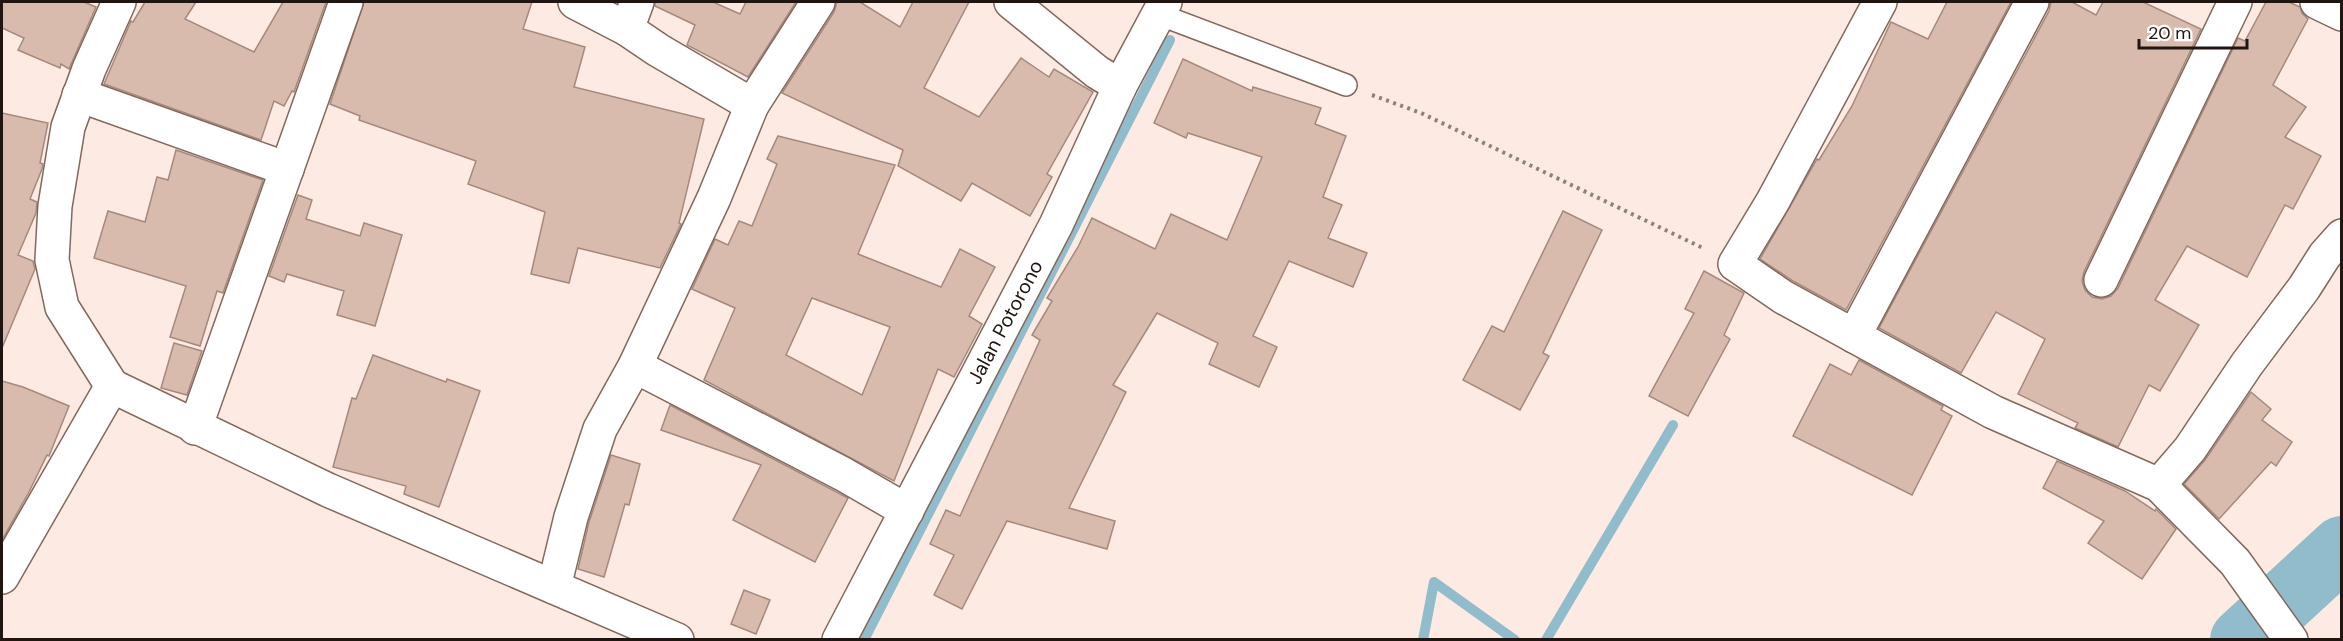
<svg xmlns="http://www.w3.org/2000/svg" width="2343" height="641" viewBox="0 0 2343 641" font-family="'DM Sans',sans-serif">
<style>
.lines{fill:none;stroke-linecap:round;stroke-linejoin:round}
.stream{stroke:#90bccb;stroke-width:10}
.river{stroke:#90bccb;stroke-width:64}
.building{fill:#d9bbae;stroke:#a5897d;stroke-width:1.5;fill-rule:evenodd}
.lane-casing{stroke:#83685c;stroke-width:24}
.street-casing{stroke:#83685c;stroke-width:36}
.secondary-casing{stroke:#83685c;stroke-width:36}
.path{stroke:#8e807a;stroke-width:4;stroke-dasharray:3 4.5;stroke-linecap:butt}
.lane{stroke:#fff;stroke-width:21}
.street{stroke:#fff;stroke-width:33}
.secondary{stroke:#fff;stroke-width:33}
.labels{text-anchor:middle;stroke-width:6;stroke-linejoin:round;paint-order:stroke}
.street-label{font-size:20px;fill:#201511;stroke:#fff}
</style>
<rect width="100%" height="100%" fill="#fdebe3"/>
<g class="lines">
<g class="stream">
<path d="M864 640 1170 40"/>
<path d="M1423 640 1434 582 1515 640"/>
<path d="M1546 640 1673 425"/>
</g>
<path class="river" d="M2242 640 2342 548"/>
</g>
<g class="building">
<path d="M2 2H84L96 7 69 69 61 64 60 68 18 50 24 38 2 28Z"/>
<path d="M145 2H196L185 19 254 52 283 2H326L294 92 292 91 284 106 274 101 261 140 104 84 131 21 133 22Z"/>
<path d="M364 2H532L523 29 585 47 574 87 704 119 679 223 681 224 660 268 578 248 569 283 531 274 545 212 468 184 476 161 359 120 360 116 330 104Z"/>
<path d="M655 2H713L740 14 746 2H796L748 77 687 45 695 25 655 6Z"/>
<path d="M837 2H860L900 27 913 2H969L924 88 979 117 1021 58 1049 77 1054 69 1093 92 1047 174 1052 177 1030 216 972 183 961 201 898 166 903 150 782 93 834 12Z"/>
<path d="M1947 2H2011L1846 310 1793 281 1760 259 1817 159 1819 160 1852 106 1891 22 1928 39Z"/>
<path d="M2051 2H2072L2096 15 2103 2H2143L2201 29 2084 272 2082 281 2085 290 2092 297 2102 299 2111 296 2118 288 2238 38 2245 41 2266 2H2289L2300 7 2302 13 2308 19 2273 85 2306 107 2285 137 2321 156 2293 209 2285 205 2247 277 2187 246 2155 300 2199 325 2160 391 2149 385 2118 447 2075 428 2078 423 2018 394 2045 339 1996 312 1961 373 1879 328 2049 11Z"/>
<path d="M1183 59 1252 91 1253 87 1321 108 1315 124 1346 136 1323 197 1342 205 1328 238 1367 253 1353 287 1289 261 1253 336 1277 347 1259 387 1209 364 1218 343 1157 313 1113 385 1126 392 1069 508 1115 521 1107 549 1007 521 962 609 934 595 954 555 930 544 946 510 960 516 1040 340 1032 335 1052 301 1047 298 1078 247 1092 218 1155 249 1171 214 1227 240 1262 157 1188 133 1186 138 1154 123Z"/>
<path d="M2 113 48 123 40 163 43 164 42 169 30 199 37 202 36 213 18 255 33 261 35 269 2 348Z"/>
<path d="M778 136 895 165 858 254 941 287 960 249 995 267 969 316 982 324 954 377 938 369 894 481 704 380 735 308 692 289 715 239 728 245 739 221 752 226 777 164 767 159ZM812 298 890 327 862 395 786 355Z"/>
<path d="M176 150 263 180 223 293 217 291 200 346 170 337 186 286 94 258 108 211 145 222 157 177 168 180Z"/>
<path d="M298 195 312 200 306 219 360 236 364 223 402 235 375 326 337 315 344 291 287 274 284 282 269 276Z"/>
<path d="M1563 211 1602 230 1543 353 1549 356 1520 410 1463 380 1492 326 1504 332Z"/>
<path d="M1704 271 1744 293 1724 335 1730 339 1688 416 1649 396 1694 313 1685 309Z"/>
<path d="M174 343 202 351 187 395 161 388Z"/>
<path d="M373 355 446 382 447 379 480 391 439 507 404 494 406 486 333 467 352 398 356 399Z"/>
<path d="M1859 360 1943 406 1941 410 1952 416 1912 495 1793 436 1830 364 1851 375Z"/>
<path d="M2 381 23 387 69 406 49 456 47 455 29 492 2 540Z"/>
<path d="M2251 392 2271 409 2262 420 2292 442 2276 466 2271 462 2219 519 2184 484 2205 460Z"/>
<path d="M670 405 848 498 815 562 733 520 761 465 661 430Z"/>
<path d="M611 455 640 464 629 505 625 504 604 577 578 569 589 522Z"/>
<path d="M2057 461 2125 491 2155 511 2156 509 2176 529 2142 579 2088 543 2104 521 2043 488Z"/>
<path d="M744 590 770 600 756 634 731 624Z"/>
</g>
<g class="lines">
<g class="lane-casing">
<path id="lane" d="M1158 14 1346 85"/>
</g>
<g class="street-casing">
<g id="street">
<path d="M575 2 627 29 637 2"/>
<path d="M1011 2 1097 72 1120 86"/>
<path d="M1880 2 1773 201 1735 264 1783 297 1993 412 2159 485 2235 562 2291 640"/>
<path d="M2317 2 2342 14"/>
<path d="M79 95 287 169"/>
<path d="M752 105 818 2"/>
<path d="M2101 280 2235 2"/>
<path d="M1854 336 2032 2"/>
<path d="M635 366 843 474 907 511"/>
<path d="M112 386 62 307 52 260 55 206 68 127 89 69 119 2"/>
<path d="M195 428 346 2"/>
<path d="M2159 485 2190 449 2247 364 2304 288 2325 255 2342 236"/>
<path d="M2 577 112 386 328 490 677 640"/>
<path d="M554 587 571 517 600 429 635 366 714 198 752 105 658 50 627 29"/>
</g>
</g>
<g class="secondary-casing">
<path id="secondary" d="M839 640 1056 225 1120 86 1165 2"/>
</g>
<path class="path" d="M1372 95 1421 113 1705 249"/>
<use href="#lane" class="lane"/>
<use href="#street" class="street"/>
<use href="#secondary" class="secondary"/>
</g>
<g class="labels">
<g class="street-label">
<text transform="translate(1005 322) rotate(-62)" y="7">Jalan Potorono</text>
</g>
</g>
<rect width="2343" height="641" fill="none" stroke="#201511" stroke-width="6"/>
<path d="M2139 39v9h108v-9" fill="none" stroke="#201511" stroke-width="3"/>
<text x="2148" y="39" font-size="18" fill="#201511" stroke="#ffffff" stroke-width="4.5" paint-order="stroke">20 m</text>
</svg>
